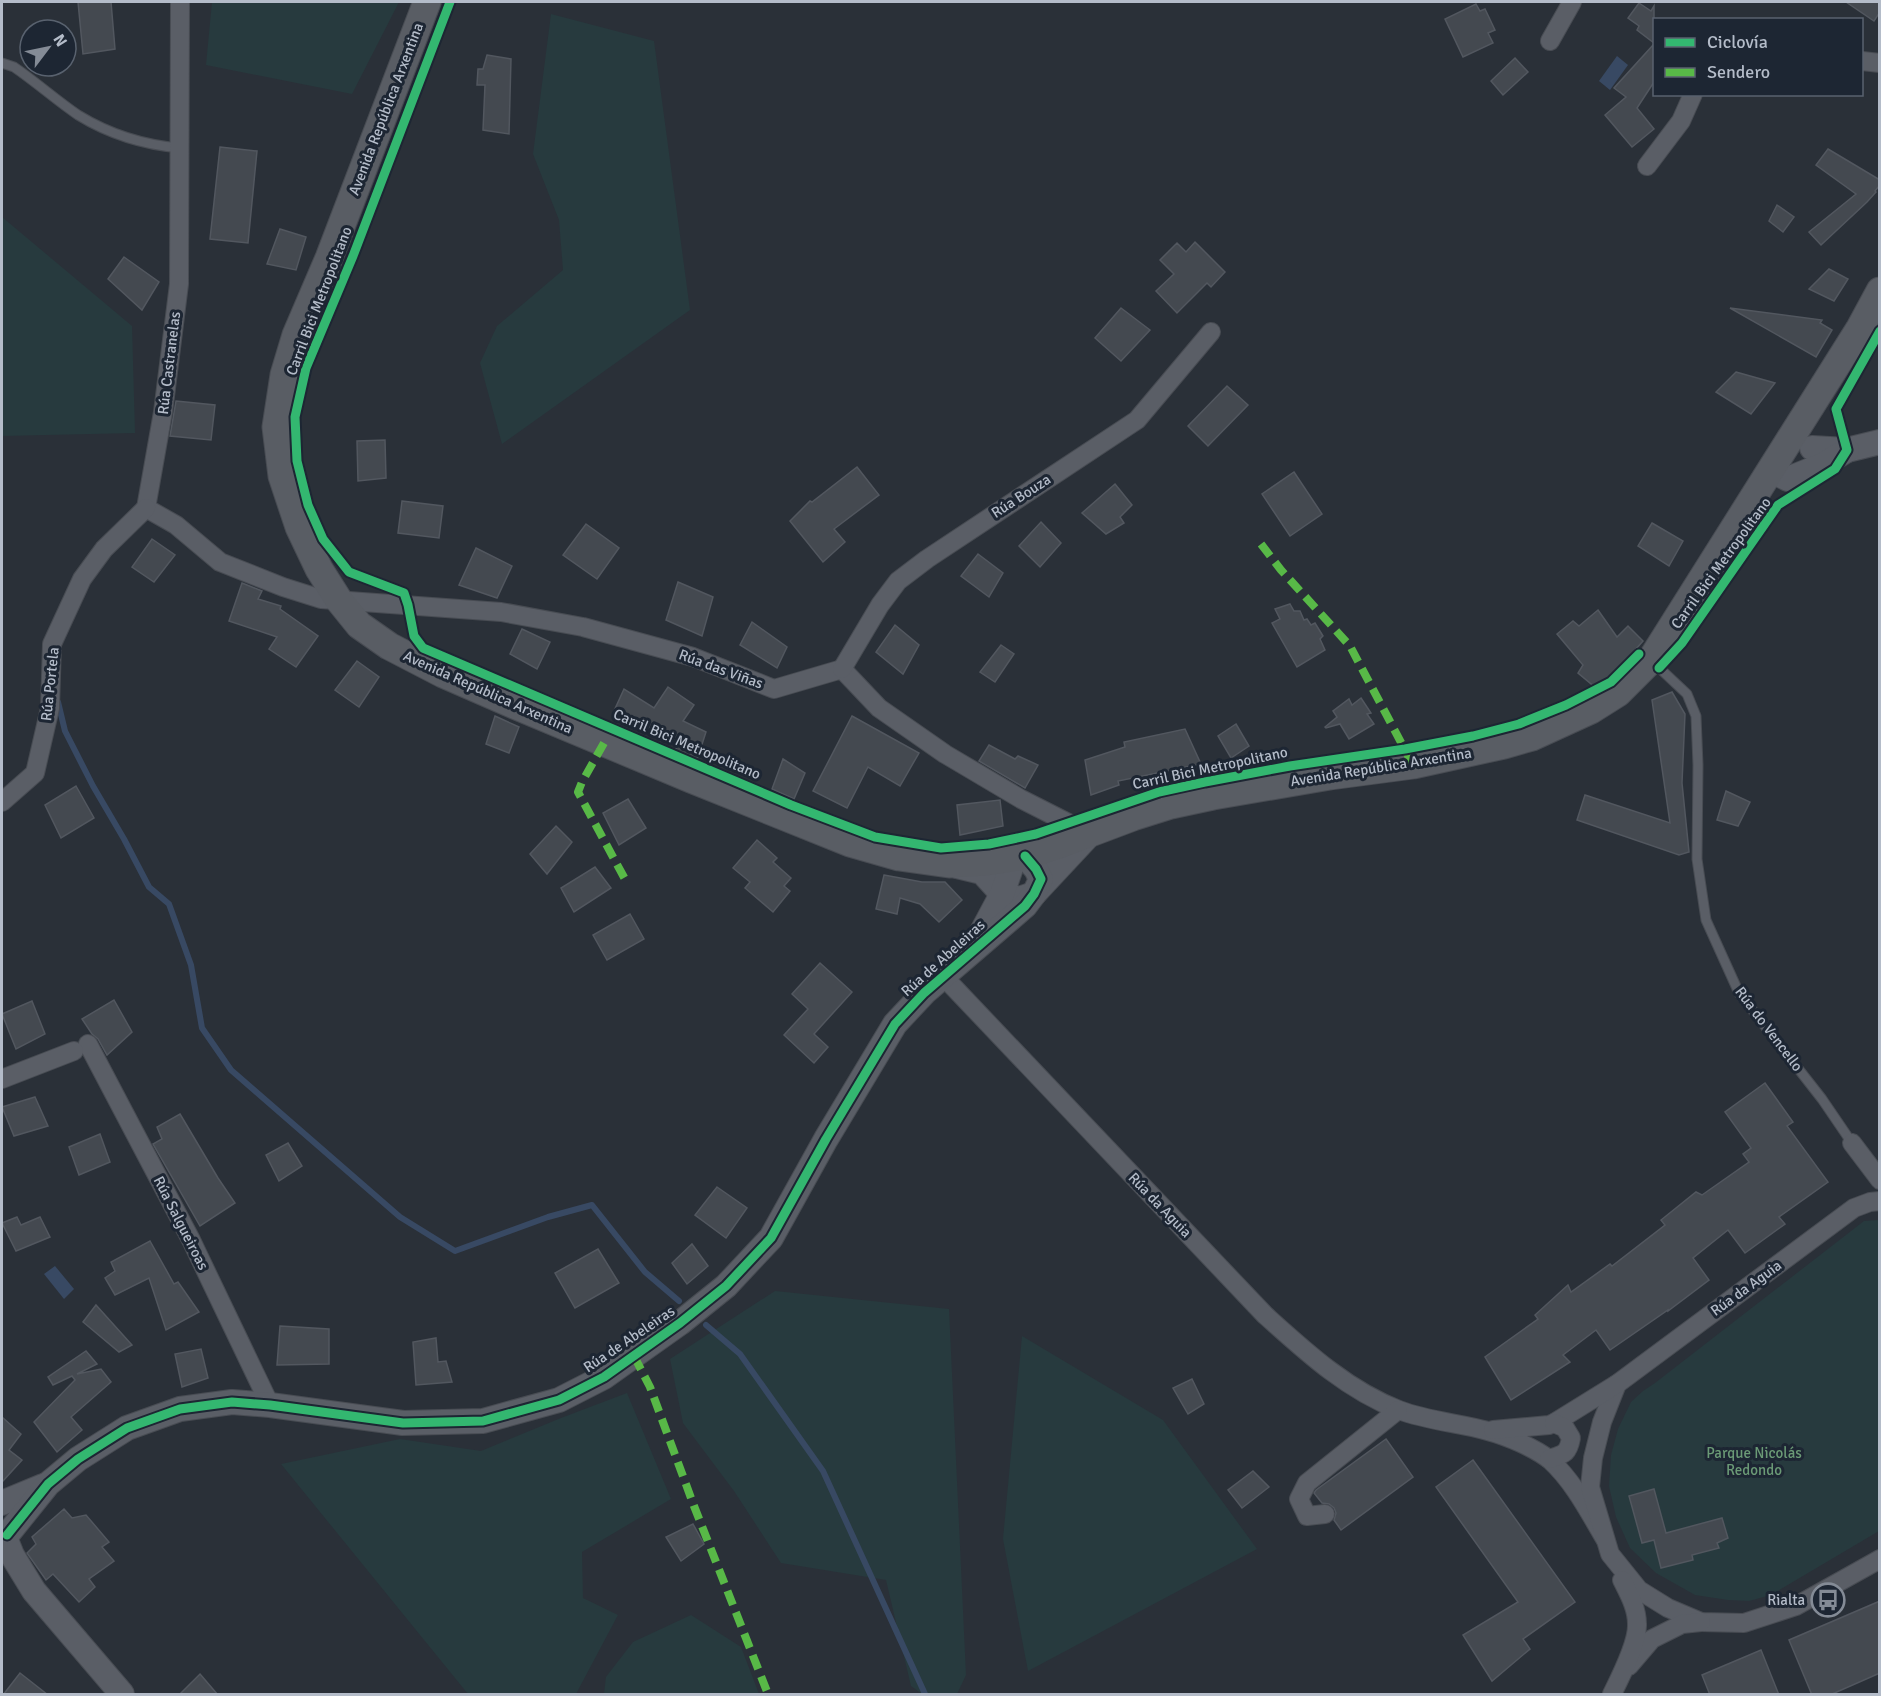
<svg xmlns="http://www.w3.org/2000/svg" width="1881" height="1696" viewBox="0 0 1881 1696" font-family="Signika,sans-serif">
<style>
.green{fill:#273a3e}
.water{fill:#384963}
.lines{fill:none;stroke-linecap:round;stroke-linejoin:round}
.stream{stroke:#384963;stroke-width:6}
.building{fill:#444950;stroke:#52575f;stroke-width:1.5}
.service-casing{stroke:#484c53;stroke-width:11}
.minor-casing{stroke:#484c53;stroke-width:20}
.tertiary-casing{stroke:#484c53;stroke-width:26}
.secondary-casing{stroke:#484c53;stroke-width:29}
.service{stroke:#5a5e66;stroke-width:9}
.minor{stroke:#5a5e66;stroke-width:18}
.tertiary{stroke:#5a5e66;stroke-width:24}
.secondary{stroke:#595d64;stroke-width:27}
.quiet{stroke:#58b947;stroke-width:8;stroke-dasharray:15 8;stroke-linecap:butt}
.cycleway-casing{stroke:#1d2633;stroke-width:13}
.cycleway{stroke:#33b770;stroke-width:9}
.labels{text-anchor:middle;stroke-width:6;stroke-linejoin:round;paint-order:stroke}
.street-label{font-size:15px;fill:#b4bcc9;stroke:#1d2633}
.park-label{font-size:15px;fill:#6b9a76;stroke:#1d2633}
.poi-label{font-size:15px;fill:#b4bcc9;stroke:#1d2633;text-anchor:end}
</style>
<rect width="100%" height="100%" fill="#2a3038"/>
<g class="green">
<path d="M212 2H399L352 94 206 65Z"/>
<path d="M551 14 654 41 690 310 502 444 480 363 497 326 563 270 559 220 533 154Z"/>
<path d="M2 217 132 326 135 433 2 436Z"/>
<path d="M1879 1220V1531L1771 1595 1749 1601 1728 1600 1695 1595 1656 1573 1630 1548 1616 1517 1609 1486 1611 1455 1618 1429 1631 1402 1643 1391 1655 1383 1864 1221Z"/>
<path d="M775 1291 949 1309 966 1675 957 1694H922L911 1686 886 1580 781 1563 734 1491 683 1423 670 1359Z"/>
<path d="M1022 1336 1163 1420 1257 1549 1028 1671 1003 1539Z"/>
<path d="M627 1393 671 1499 582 1552 583 1598 618 1615 576 1694H468L281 1464 400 1439 481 1451 561 1418Z"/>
<path d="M691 1615 741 1647 759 1694H604L606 1677 633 1642Z"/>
</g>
<g class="water">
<path d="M1617 56 1628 65 1610 90 1599 81Z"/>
<path d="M55 1266 74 1289 64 1299 44 1274Z"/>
</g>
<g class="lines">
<g class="stream">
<path d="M58 702 65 731 93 786 124 839 149 887 169 904 191 965 202 1028 231 1070 400 1217 455 1251 548 1217 592 1205 645 1272 679 1301"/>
<path d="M706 1325 740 1354 823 1471 925 1694"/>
</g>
</g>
<g class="building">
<path d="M78 2H111L115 49 83 54Z"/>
<path d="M1846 2H1880V12L1874 21Z"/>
<path d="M1639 3 1651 11 1654 6V43L1637 30 1639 26 1628 18Z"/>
<path d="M1476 4 1480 11 1485 9 1495 30 1488 33 1493 43 1463 57 1445 19Z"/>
<path d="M1654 44V82L1637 108 1654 129 1632 147 1605 115 1626 97 1614 88Z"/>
<path d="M487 55 511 59 509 134 483 130 485 85H477L478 69H483Z"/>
<path d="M1515 58 1528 72 1503 95 1491 81Z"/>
<path d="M220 147 257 151 248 243 210 239Z"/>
<path d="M1828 149 1880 180V185L1875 191 1876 192 1867 202 1821 245 1809 232 1856 194 1816 165Z"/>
<path d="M1777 205 1794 217 1783 232 1769 221Z"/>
<path d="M280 229 306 237 296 270 267 264Z"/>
<path d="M1195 242 1225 272 1211 287 1207 283 1177 313 1156 291 1174 274 1160 260 1177 243 1186 252Z"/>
<path d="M124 257 159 282 142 310 108 279Z"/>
<path d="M1829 269 1848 279 1834 301 1809 289Z"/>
<path d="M1121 308 1150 330 1121 361 1095 338Z"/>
<path d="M1730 308 1822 320 1820 323 1832 330 1816 357Z"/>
<path d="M1736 372 1775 383 1751 414 1716 392Z"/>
<path d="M1227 386 1248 405 1208 446 1188 426Z"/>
<path d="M176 401 215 405 211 440 170 436Z"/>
<path d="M385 440 386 478 358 481 357 441Z"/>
<path d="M857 467 879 495 834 529 845 542 823 562 790 521 810 501 812 502Z"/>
<path d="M1294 472 1322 514 1290 536 1262 494Z"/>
<path d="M1115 484 1132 505 1120 517 1124 523 1106 534 1082 513Z"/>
<path d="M402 501 443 506 439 538 398 533Z"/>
<path d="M1041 522 1061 543 1040 567 1019 546Z"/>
<path d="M1652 523 1683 541 1669 566 1638 546Z"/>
<path d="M586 524 619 548 597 579 563 555Z"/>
<path d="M152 539 175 555 154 582 132 567Z"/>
<path d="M476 548 512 566 497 598 459 585Z"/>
<path d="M978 554 1003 573 989 597 961 576Z"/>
<path d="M678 582 713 597 702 636 666 620Z"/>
<path d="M242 583 262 591 258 599 281 606 280 609 318 636 296 667 269 649 277 637 229 621Z"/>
<path d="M1290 604 1294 611H1300L1304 620 1307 619 1311 625 1315 623 1323 636 1320 639 1325 650 1297 667 1272 623 1280 619 1275 609Z"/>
<path d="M1598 610 1617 637 1628 626 1643 641 1613 675 1596 688 1578 673 1583 665 1557 634 1573 621 1579 626Z"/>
<path d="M752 622 787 647 777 668 740 645Z"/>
<path d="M895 625 919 645 903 674 876 652Z"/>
<path d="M522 629 550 642 537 669 510 654Z"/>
<path d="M1001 645 1014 654 995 682 980 672Z"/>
<path d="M357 661 379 677 359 707 335 690Z"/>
<path d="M668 687 694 705 683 721 706 732 697 760 675 751 679 742 614 711 624 689 654 708Z"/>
<path d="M1672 692 1685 714 1682 783 1689 852 1679 855 1577 820 1585 795 1670 823 1652 700Z"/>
<path d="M1361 698 1371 713 1367 714 1374 724 1349 739 1340 724 1326 728 1325 727 1337 717 1333 711 1349 699 1352 705Z"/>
<path d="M495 716 519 727 509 753 486 744Z"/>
<path d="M852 716 919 753 900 786 868 767 847 808 813 791Z"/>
<path d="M1236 724 1249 746 1231 758 1218 736Z"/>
<path d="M1185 729 1201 764 1118 781 1119 785 1091 795 1085 760 1125 747 1124 742Z"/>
<path d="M989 745 1015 759 1018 756 1038 765 1025 788 979 761Z"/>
<path d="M783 759 805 773 794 799 772 789Z"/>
<path d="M76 786 94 818 61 838 45 805Z"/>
<path d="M1726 791 1750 802 1738 826 1717 820Z"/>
<path d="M628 799 646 828 619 845 603 813Z"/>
<path d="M1000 800 1003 826 960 835 957 805Z"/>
<path d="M556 826 572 842 547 874 530 854Z"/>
<path d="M757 840 777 858 773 862 791 878 784 886 790 891 773 912 745 888 750 882 733 868Z"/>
<path d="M595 867 611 888 574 912 561 888Z"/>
<path d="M884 875 922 882H945L962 900 939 922 920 904 900 898 897 914 876 909Z"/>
<path d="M630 914 644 939 607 960 593 935Z"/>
<path d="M820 963 852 992 814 1034 828 1047 814 1063 784 1035 808 1009 792 994Z"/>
<path d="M114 1000 132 1032 107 1055 98 1039 92 1034 82 1019Z"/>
<path d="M32 1001 45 1034 16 1049 2 1014Z"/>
<path d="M1765 1083 1793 1122 1787 1126 1828 1182 1779 1217 1785 1224 1745 1253 1728 1230 1693 1258 1709 1280 1668 1311V1310L1610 1350 1596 1330 1563 1355 1570 1362 1511 1400 1485 1357 1538 1319 1535 1315 1568 1285 1571 1292 1610 1264 1612 1266 1665 1225 1661 1220 1696 1192 1702 1195 1749 1162 1743 1154 1751 1148 1725 1112Z"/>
<path d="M35 1097 48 1126 14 1136 2 1107Z"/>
<path d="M180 1114 218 1178 235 1203 200 1226 153 1144 162 1139 157 1127Z"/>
<path d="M100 1134 110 1162 79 1175 69 1147Z"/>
<path d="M288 1143 302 1166 279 1181 266 1155Z"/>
<path d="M717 1187 747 1208 726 1238 695 1215Z"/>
<path d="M17 1217 21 1225 40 1217 50 1237 16 1251 2 1223Z"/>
<path d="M150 1241 174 1284 178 1282 199 1312 166 1330 149 1278 115 1295 105 1278 115 1271 111 1262Z"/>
<path d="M692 1244 708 1266 687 1284 672 1263Z"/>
<path d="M598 1249 619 1283 575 1308 555 1273Z"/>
<path d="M96 1305 132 1345 119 1352 83 1322Z"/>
<path d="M280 1326 329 1329V1364L277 1365Z"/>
<path d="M436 1338 438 1362 446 1361 452 1382 416 1385 413 1342Z"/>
<path d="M201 1349 208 1378 182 1387 175 1354Z"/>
<path d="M86 1351 97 1364 77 1374 101 1369 111 1382 71 1417 82 1430 57 1452 34 1422 75 1380 72 1376 53 1385 48 1377Z"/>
<path d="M1192 1379 1204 1404 1188 1414 1173 1388Z"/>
<path d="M2 1417 21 1434 9 1450 22 1460 2 1482Z"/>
<path d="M1386 1439 1413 1477 1341 1530 1334 1520 1336 1513 1334 1508 1329 1504 1322 1503 1314 1493 1316 1490Z"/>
<path d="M1473 1460 1575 1602 1523 1639 1530 1649 1492 1681 1463 1635 1518 1602 1436 1487Z"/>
<path d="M1253 1471 1269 1487 1242 1508 1228 1490Z"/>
<path d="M1654 1489 1666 1533 1722 1518 1728 1538 1717 1543 1719 1548 1692 1555 1693 1560 1661 1568 1654 1540 1642 1543 1629 1496Z"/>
<path d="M64 1509 72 1518 86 1515 109 1542 102 1547 114 1561 89 1579 95 1587 79 1602 53 1574 46 1580 27 1553 36 1544 32 1537Z"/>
<path d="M693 1524 704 1544 681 1561 666 1537Z"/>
<path d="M1880 1601V1673L1830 1695H1812L1789 1640Z"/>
<path d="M1761 1650 1779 1695H1710L1702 1675Z"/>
<path d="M20 1673 48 1695H3Z"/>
<path d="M200 1674 218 1695H179Z"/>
</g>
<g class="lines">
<g class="service-casing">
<g id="service">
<path d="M2 63 14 67C36 82 56 100 78 115 109 134 145 145 180 148"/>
<path d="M1653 662 1687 694 1696 716 1698 765 1697 859 1706 920 1739 993 1822 1099 1852 1143"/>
</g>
</g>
<g class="minor-casing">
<g id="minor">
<path d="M1550 41 1572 2"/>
<path d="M1862 61 1880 63"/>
<path d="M1647 166 1681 121 1693 94"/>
<path d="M146 508 176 525 220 562 283 587 321 599 501 612 583 627 693 657 774 689 842 669 879 708 945 754 1021 799 1090 834"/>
<path d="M146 508 163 412 179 284 180 2"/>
<path d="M842 669 880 605 898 581 927 559 1137 420 1211 332"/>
<path d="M2 802 35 773 50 708 52 644 82 579 104 549 146 508"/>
<path d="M943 976 1265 1315C1306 1352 1347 1390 1399 1410 1428 1421 1459 1423 1488 1431 1507 1436 1535 1448 1550 1460 1574 1482 1589 1512 1605 1539"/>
<path d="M88 1044 191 1240 270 1405"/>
<path d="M2 1079 74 1051"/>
<path d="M1852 1143 1880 1180"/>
<path d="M1617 1384 1602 1422 1593 1458 1590 1487 1610 1554 1639 1590 1668 1608 1701 1622 1744 1623 1796 1606 1880 1559"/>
<path d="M1493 1430 1549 1425 1554 1423 1617 1384 1854 1208 1870 1202 1880 1201"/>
<path d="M1549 1459C1564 1454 1568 1454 1571 1438L1565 1428 1554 1423"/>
<path d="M1325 1514 1307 1516 1299 1499 1307 1483 1398 1410"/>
<path d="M1629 1666 1652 1639 1682 1624 1701 1622"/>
<path d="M1612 1694C1620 1678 1638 1643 1637 1624 1637 1608 1629 1594 1622 1580"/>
</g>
</g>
<g class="tertiary-casing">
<g id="tertiary">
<path d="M1812 448 1847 450 1880 442"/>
<path d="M1770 470 1788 479 1823 465 1847 450"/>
<path d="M957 866 982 872 1002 894 1019 899 1034 894 1090 834"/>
<path d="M977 941 1002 894 1014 859"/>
<path d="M2 1503 43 1486"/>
<path d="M7 1535 48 1484 78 1459 127 1428 180 1409 232 1402 270 1405 403 1423 483 1421 559 1400 604 1377 680 1323 726 1286 771 1238 826 1139 895 1024 924 993 1025 906 1034 894 1041 879 1036 869 1025 856"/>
<path d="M6 1540 12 1555 34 1591 122 1694"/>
</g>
</g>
<g class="secondary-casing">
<path id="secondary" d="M427 2 329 258 296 335 284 375 276 427 282 476 299 527 319 569 338 599 359 625 389 646 443 674 514 705 691 779 850 843 899 857 949 864 987 862 1025 856 1056 846 1133 817 1171 805 1213 796 1330 776 1413 765 1504 745 1532 737 1591 710 1618 693 1651 660 1860 328 1880 291"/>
</g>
<use href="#service" class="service"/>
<use href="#minor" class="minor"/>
<use href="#tertiary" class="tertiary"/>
<use href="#secondary" class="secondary"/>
<g class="quiet">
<path d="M1261 544 1281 570 1350 646 1413 765"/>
<path d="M604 743 582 782 578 792 626 881"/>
<path d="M634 1356 650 1387 694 1506 768 1694"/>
</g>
<g class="cycleway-casing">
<g id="cycleway">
<path d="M450 2 353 256 306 368 295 417 297 461 308 505 323 539 349 572 404 593 408 605 414 636 423 648 791 805 875 837 941 848 989 844 1036 834 1159 792 1205 782 1290 766 1405 749 1473 736 1519 724 1566 705 1611 682 1639 654"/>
<path d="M1659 668 1682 643 1778 505 1835 469 1847 450 1836 409 1880 331"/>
<path d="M7 1535 48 1484 78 1459 127 1428 180 1409 232 1402 270 1405 403 1423 483 1421 559 1400 604 1377 680 1323 726 1286 771 1238 826 1139 895 1024 924 993 1025 906 1034 894 1041 879 1036 869 1025 856"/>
</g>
</g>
<use href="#cycleway" class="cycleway"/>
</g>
<defs>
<g id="bus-ring" transform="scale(1.725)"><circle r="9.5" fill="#1d2633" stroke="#848b96" stroke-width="1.5"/><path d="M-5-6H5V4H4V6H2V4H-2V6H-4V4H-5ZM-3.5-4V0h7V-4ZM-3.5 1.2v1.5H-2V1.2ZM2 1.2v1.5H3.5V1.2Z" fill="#848b96"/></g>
</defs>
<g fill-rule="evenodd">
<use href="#bus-ring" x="1828" y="1600"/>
</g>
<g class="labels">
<g class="street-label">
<text transform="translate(386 109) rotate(-69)" y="5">Avenida República Arxentina</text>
<text transform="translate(319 301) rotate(-69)" y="5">Carril Bici Metropolitano</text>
<text transform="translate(169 363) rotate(-83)" y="5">Rúa Castranelas</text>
<text transform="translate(1021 496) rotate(-33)" y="5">Rúa Bouza</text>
<text transform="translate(1721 563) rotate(-54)" y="5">Carril Bici Metropolitano</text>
<text transform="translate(721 669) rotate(20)" y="5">Rúa das Viñas</text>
<text transform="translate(50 684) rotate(-84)" y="5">Rúa Portela</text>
<text transform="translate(488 692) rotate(24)" y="5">Avenida República Arxentina</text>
<text transform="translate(687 744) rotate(23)" y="5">Carril Bici Metropolitano</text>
<text transform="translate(1381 767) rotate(-9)" y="5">Avenida República Arxentina</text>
<text transform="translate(1210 768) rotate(-12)" y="5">Carril Bici Metropolitano</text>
<text transform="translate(943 958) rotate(-42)" y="5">Rúa de Abeleiras</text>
<text transform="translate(1769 1029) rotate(53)" y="5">Rúa do Vencello</text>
<text transform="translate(1160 1205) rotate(46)" y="5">Rúa da Aguia</text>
<text transform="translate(181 1223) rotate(63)" y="5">Rúa Salgueiroas</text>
<text transform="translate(1746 1288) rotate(-36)" y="5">Rúa da Aguia</text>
<text transform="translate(629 1339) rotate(-34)" y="5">Rúa de Abeleiras</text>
</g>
<g class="park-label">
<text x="1754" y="1458">Parque Nicolás<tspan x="1754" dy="17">Redondo</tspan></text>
</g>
<g class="poi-label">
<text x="1805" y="1605">Rialta</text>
</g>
</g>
<rect width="1881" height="1696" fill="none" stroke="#b4bcc9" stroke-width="6"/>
<rect x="1653" y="18" width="210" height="78" fill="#1d2633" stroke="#59626f" stroke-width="1.5"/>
<rect x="1665" y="38" width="30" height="9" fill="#33b770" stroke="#59626f" stroke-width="1.5"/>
<text x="1707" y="48" font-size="18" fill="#b4bcc9">Ciclovía</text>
<rect x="1665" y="68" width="30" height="9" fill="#58b947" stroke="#59626f" stroke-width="1.5"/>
<text x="1707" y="78" font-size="18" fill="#b4bcc9">Sendero</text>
<g transform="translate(48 48) rotate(58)"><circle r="28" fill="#1d2633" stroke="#59626f" stroke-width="1.5"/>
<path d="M0-4.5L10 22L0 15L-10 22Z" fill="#848b96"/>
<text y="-9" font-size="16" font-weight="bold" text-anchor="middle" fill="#b4bcc9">N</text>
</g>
</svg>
